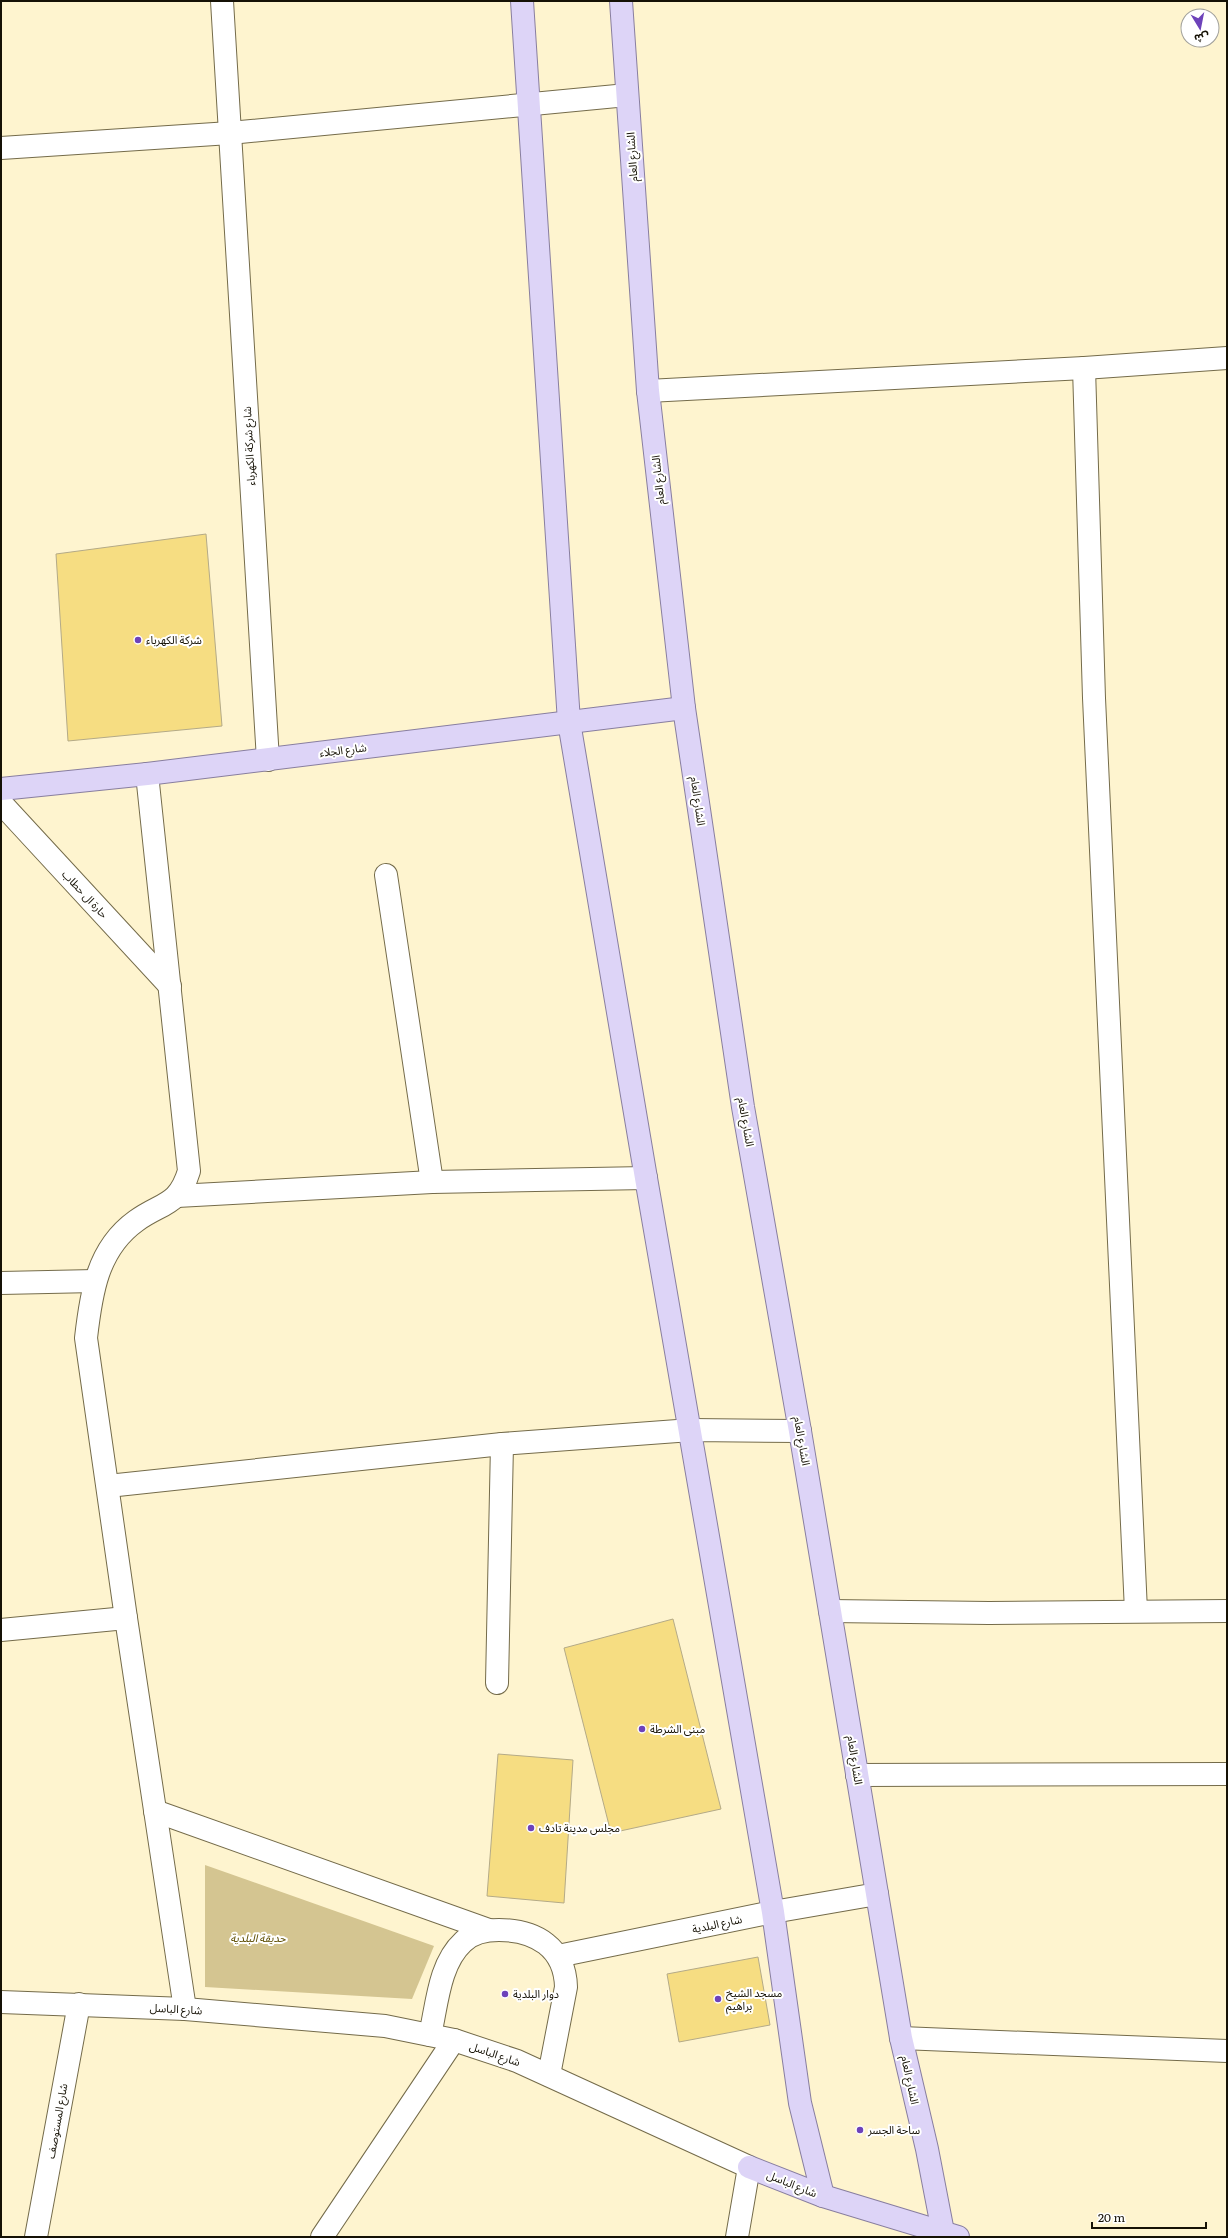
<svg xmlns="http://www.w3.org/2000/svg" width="1228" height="2238" viewBox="0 0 1228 2238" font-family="Literata,'Noto Sans Arabic',serif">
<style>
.green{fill:#d4c591}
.building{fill:#f6dd82;stroke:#b4aa87}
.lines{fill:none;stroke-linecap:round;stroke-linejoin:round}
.minor-casing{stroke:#746b4a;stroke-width:24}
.major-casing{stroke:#887e9f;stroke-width:24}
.minor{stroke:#fff;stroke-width:22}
.major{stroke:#ddd4f7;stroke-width:22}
.poi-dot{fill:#6d42ba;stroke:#fff;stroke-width:1.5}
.labels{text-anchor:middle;stroke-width:4;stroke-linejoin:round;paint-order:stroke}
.street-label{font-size:11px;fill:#151105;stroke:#fff}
.poi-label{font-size:11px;fill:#151105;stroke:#fff;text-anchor:start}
.park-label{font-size:11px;font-style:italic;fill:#5d4d00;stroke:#fff}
</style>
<rect width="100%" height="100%" fill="#fef4cf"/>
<path class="green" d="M205 1865 434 1946 412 1999 205 1987Z"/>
<g class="building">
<path d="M206 534 222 726 68 741 56 554Z"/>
<path d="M673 1619 721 1809 611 1833 564 1648Z"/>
<path d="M498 1754 573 1760 564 1903 487 1896Z"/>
<path d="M758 1957 770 2025 679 2042 667 1974Z"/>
</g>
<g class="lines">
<g class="minor-casing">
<g id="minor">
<path d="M222 1 268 760"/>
<path d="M1 148 230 133 627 95"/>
<path d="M1084 368 1094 698 1136 1611"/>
<path d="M648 391 1084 368 1227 358"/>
<path d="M147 774 189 1171C178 1207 162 1202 136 1221 97 1249 91 1294 86 1338L126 1618 185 2009"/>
<path d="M1 803 170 986"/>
<path d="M386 875 432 1182"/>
<path d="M177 1196 432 1182 646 1178"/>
<path d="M1 1283 95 1281"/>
<path d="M108 1486 502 1444 691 1430 800 1431"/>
<path d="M830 1611 989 1613 1227 1611"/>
<path d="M1 1630 126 1618"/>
<path d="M497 1683 502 1444"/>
<path d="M857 1775 1227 1774"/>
<path d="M155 1811 489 1930"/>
<path d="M558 1956 773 1912 877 1894"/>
<path d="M1 2002 185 2009 385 2026 454 2040 517 2061 749 2167 737 2237"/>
<path d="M430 2035C437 2005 439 1964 463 1942 473 1932 486 1930 499 1930 536 1930 565 1948 566 1987L549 2075"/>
<path d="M901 2038 1227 2051"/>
<path d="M36 2237 79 2004"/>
<path d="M322 2237 454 2040"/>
</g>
</g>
<g class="major-casing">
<g id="major">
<path d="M522 1 569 722 646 1178 773 1912 800 2103 823 2196"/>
<path d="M621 1 648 391 684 708 743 1107 800 1431 901 2038 927 2149 943 2232"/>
<path d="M1 789 147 774 684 708"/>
<path d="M749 2167 823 2196 958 2237"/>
</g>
</g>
<use href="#minor" class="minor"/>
<use href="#major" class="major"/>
</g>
<g class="poi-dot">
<circle cx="138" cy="640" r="4"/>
<circle cx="642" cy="1729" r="4"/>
<circle cx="531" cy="1828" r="4"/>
<circle cx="505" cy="1994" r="4"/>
<circle cx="718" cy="1999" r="4"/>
<circle cx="860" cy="2130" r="4"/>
</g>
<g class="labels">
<g class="street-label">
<text transform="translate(632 157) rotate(-94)" y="4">الشارع العام</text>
<text transform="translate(249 446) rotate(-93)" y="4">شارع شركة الكهرباء</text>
<text transform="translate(658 480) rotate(-96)" y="4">الشارع العام</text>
<text transform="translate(343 750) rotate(-7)" y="4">شارع الجلاء</text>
<text transform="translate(698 801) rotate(82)" y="4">الشارع العام</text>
<text transform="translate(85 894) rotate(47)" y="4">حارة ال حطاب</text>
<text transform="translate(746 1122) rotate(80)" y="4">الشارع العام</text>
<text transform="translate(802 1441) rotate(80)" y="4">الشارع العام</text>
<text transform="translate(855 1760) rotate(81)" y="4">الشارع العام</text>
<text transform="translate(717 1924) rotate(-12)" y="4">شارع البلدية</text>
<text transform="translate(176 2009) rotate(3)" y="4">شارع الباسل</text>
<text transform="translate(495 2054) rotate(19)" y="4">شارع الباسل</text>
<text transform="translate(910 2080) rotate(78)" y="4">الشارع العام</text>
<text transform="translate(57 2121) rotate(-80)" y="4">شارع المستوصف</text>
<text transform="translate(792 2184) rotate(22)" y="4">شارع الباسل</text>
</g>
<g class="poi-label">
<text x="146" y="644">شركة الكهرباء</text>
<text x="650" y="1733">مبنى الشرطة</text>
<text x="539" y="1832">مجلس مدينة تادف</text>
<text x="726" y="1997">مسجد الشيخ<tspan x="726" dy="13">براهيم</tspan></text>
<text x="513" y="1998">دوار البلدية</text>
<text x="868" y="2134">ساحة الجسر</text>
</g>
<g class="park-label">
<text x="258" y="1942">حديقة البلدية</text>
</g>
</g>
<rect width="1228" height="2238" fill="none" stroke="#151105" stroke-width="4"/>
<g transform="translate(1200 28) rotate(170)"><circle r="19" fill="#ffffff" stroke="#a1a09b"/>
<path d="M0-3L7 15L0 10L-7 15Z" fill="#6d42ba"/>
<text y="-6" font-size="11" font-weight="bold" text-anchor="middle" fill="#151105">ش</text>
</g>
<path d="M1092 2222v6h114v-6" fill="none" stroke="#151105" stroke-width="2"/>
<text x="1098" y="2222" font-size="12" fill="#151105" stroke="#ffffff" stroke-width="3" paint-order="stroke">20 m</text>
</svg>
